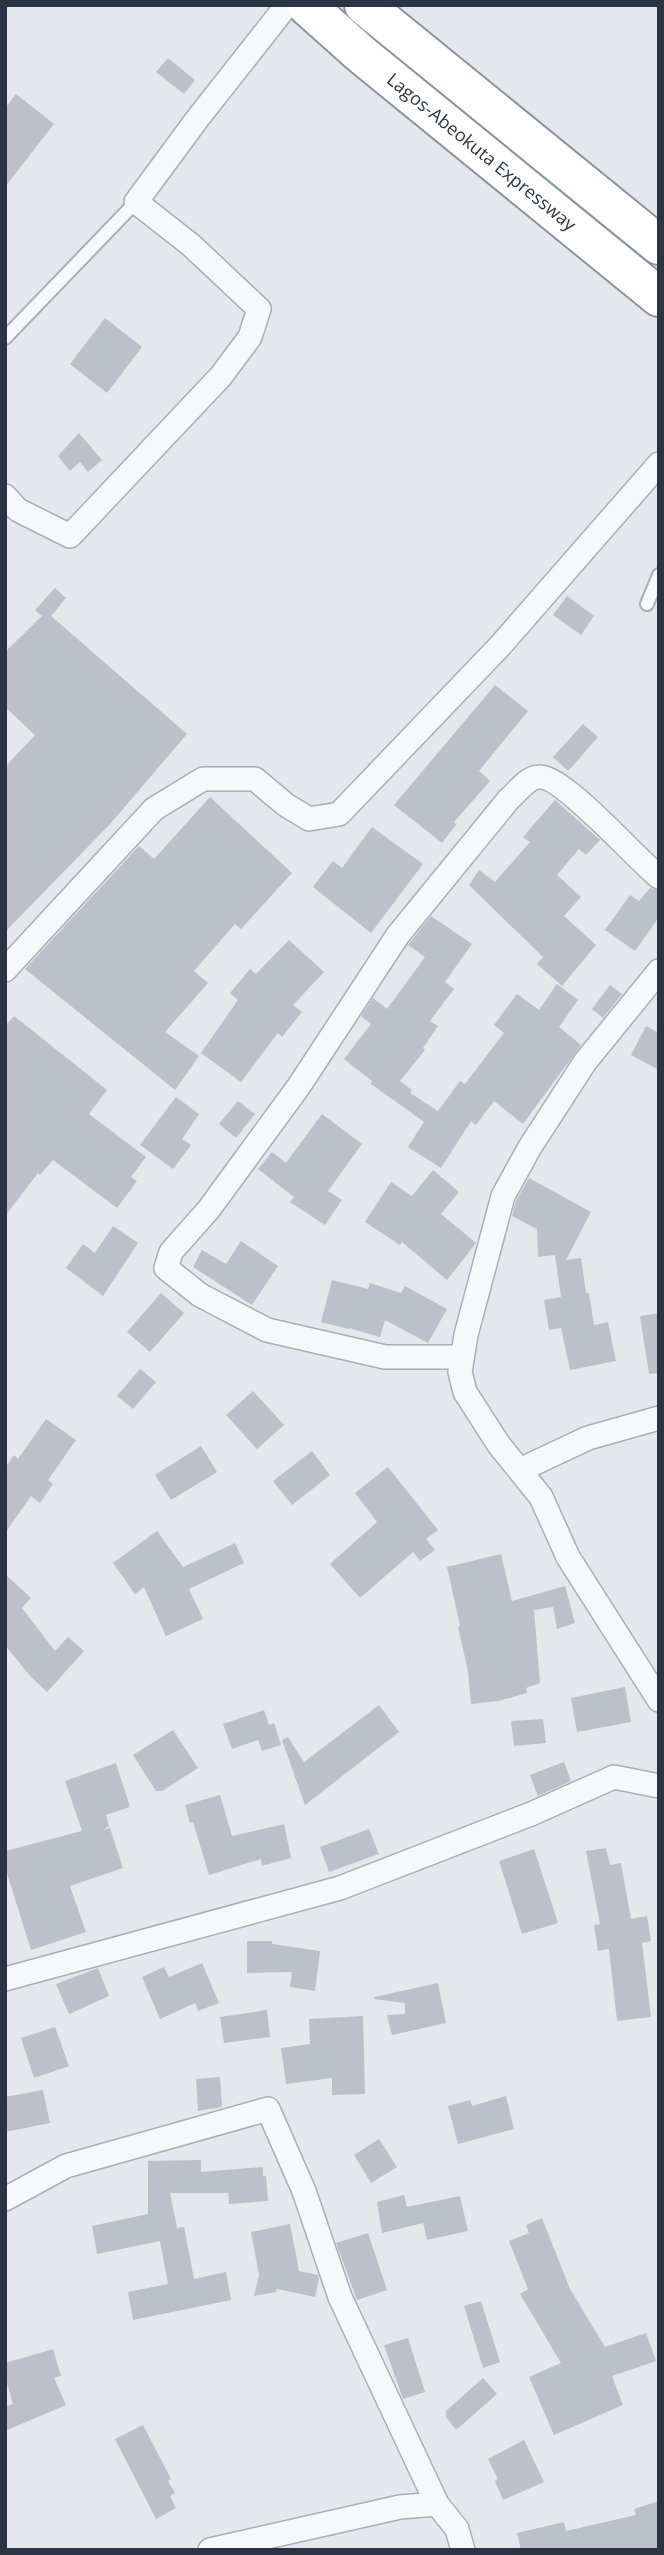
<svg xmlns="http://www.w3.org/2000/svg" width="664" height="2555" viewBox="0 0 664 2555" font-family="'Open Sans',sans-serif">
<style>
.building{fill:#bbc0ca}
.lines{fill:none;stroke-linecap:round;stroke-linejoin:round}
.service-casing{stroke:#a9aeb7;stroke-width:16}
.minor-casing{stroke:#a9aeb7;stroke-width:26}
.trunk-casing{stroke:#8b94a3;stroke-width:42}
.service{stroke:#f7f8fa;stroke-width:12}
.minor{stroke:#f7f8fa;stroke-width:23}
.trunk{stroke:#fff;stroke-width:38}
.labels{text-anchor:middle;stroke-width:6;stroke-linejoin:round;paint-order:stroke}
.street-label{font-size:18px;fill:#2b3445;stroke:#f4f6f9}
</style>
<rect width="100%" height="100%" fill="#e4e7ec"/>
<g class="building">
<path d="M168 58 195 80 184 94 156 72Z"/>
<path d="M16 94 54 124 5 187V108Z"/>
<path d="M105 318 142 347 107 393 70 364Z"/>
<path d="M79 433 102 460 88 472 80 462 70 471 58 456Z"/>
<path d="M55 588 66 598 51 616 187 734 111 823 5 932V767L35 735 5 707V652L42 616 35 610Z"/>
<path d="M567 596 594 616 581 635 553 615Z"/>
<path d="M495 685 528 711 479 771 490 781 454 822 456 825 442 843 394 805Z"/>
<path d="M583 724 598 737 568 771 553 757Z"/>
<path d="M210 797 292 873 241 929 235 924 194 971 208 983 165 1032 199 1056 175 1090 25 969 139 846 154 859Z"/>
<path d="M555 800 600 840 586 855 579 849 557 875 581 897 564 916 596 945 562 986 537 964 543 957 469 885 479 870 495 882 530 842 523 837Z"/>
<path d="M372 827 423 864 371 933 313 887 333 861 342 868Z"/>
<path d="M650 888 659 891V917L635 951 605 930 630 895 639 901Z"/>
<path d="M431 916 472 944 445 982 454 989 430 1021 438 1026 423 1048 425 1050 400 1081 412 1090 410 1093 438 1111 460 1081 465 1084 504 1033 494 1025 517 994 539 1010 557 984 578 1000 559 1027 581 1045 523 1124 494 1101 476 1125 471 1121 441 1168 408 1147 424 1122 371 1084 372 1081 344 1059 371 1024 361 1016 373 998 387 1009 425 957 408 945Z"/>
<path d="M289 940 324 972 293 1005 302 1012 282 1037 278 1033 241 1082 201 1053 238 1000 230 993 250 969 256 974Z"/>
<path d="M610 985 622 994 603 1018 592 1009Z"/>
<path d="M14 1016 107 1090 89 1114 146 1157 131 1177 137 1181 117 1208 53 1160 40 1175 38 1173 5 1216V1026Z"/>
<path d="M646 1026 659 1033V1070L631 1055Z"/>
<path d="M176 1097 199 1114 182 1139 191 1145 173 1169 140 1145Z"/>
<path d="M238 1101 255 1114 236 1138 219 1124Z"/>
<path d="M322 1114 362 1144 328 1191 342 1200 325 1225 290 1202 294 1197 258 1169 272 1152 286 1163Z"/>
<path d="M433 1170 459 1192 441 1214 476 1243 447 1280 402 1242 400 1245 365 1222 391 1182 412 1196Z"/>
<path d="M529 1178 591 1212 566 1260 581 1258 586 1293H589L594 1325 608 1322 616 1361 570 1370 561 1328 549 1330 544 1300 561 1297 555 1255 538 1257 537 1229 512 1216 516 1201Z"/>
<path d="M113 1226 138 1243 103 1296 66 1268 83 1244 95 1253Z"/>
<path d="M241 1241 278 1266 252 1305 193 1267 202 1250 226 1264Z"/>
<path d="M332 1280 368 1289 370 1283 401 1293 405 1286 447 1309 428 1343 385 1320 380 1337 349 1328V1329L321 1322Z"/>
<path d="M161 1293 184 1313 150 1352 127 1332Z"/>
<path d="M659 1313V1373L649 1374 640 1316Z"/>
<path d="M140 1369 156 1382 133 1409 117 1396Z"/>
<path d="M253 1391 284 1425 257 1449 226 1415Z"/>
<path d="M46 1419 76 1440 48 1480 53 1484 40 1503 31 1496 5 1533V1468L14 1455 18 1459Z"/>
<path d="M201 1446 217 1472 171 1500 155 1475Z"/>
<path d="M312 1451 330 1475 292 1505 273 1481Z"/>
<path d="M388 1467 438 1530 426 1539 435 1550 420 1561 413 1552 360 1598 330 1564 377 1522 355 1493Z"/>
<path d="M157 1531 183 1567 235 1543 244 1563 189 1589 203 1619 166 1636 144 1587 135 1594 113 1563Z"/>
<path d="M501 1554 512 1601 565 1586 575 1623 557 1629 553 1607 534 1610 540 1683 526 1688 527 1693 499 1701 471 1704 468 1671 458 1627 460 1626 447 1567Z"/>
<path d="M5 1574 31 1598 22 1608 55 1651 68 1637 84 1651 47 1692 31 1677 5 1645Z"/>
<path d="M625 1687 631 1722 577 1732 571 1698Z"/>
<path d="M379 1705 399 1732 305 1805 282 1740 288 1737 304 1762Z"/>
<path d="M264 1710 269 1725 274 1723 281 1745 262 1751 258 1740 232 1749 223 1724Z"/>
<path d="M543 1719 546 1743 514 1746 511 1721Z"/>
<path d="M173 1730 198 1768 162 1791H156L133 1755Z"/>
<path d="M564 1762 571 1781 538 1796 530 1775Z"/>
<path d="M116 1763 130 1807 106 1815 109 1826 103 1830 110 1828 123 1868 70 1886 86 1932 31 1950 5 1867V1851L82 1831 65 1781Z"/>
<path d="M220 1795 232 1836 284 1824 291 1858 262 1866 261 1859 209 1875 193 1822 190 1823 185 1805Z"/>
<path d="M369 1829 379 1854 329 1872 320 1847Z"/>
<path d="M606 1848 610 1865 621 1863 631 1919 647 1916 651 1941 642 1943 651 2017 617 2021 609 1949 598 1951 594 1925 600 1924 586 1851Z"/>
<path d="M534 1849 558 1923 522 1934 499 1861Z"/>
<path d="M247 1941H272V1944L320 1951 315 1991 290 1987 292 1972 247 1973Z"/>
<path d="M202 1963 219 2003 198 2011 195 2003 160 2019 142 1977 164 1967 169 1977Z"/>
<path d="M98 1968 109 1996 69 2014 56 1984Z"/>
<path d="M438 1983 446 2023 392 2035 387 2015 405 2014V2003L374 1999V1997Z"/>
<path d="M267 2010 270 2037 224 2043 220 2017Z"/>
<path d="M363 2016 365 2094 332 2095V2078L286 2084 281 2048 310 2044 309 2019Z"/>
<path d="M55 2027 69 2066 34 2078 21 2038Z"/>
<path d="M220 2077 222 2107 198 2111 196 2079Z"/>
<path d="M43 2090 50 2123 5 2132V2097Z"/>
<path d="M506 2096 514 2129 458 2144 448 2106 470 2100 472 2106Z"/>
<path d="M379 2139 397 2167 371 2183 354 2155Z"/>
<path d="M201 2160V2172L263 2167V2176H266L268 2201 229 2204 228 2193H170L177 2228 184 2227 194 2279 226 2272 231 2300 133 2320 128 2292 168 2284 160 2241 97 2254 92 2226 148 2214V2161Z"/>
<path d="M404 2195 407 2207 460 2196 468 2231 427 2240 423 2223 382 2233 377 2202Z"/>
<path d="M542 2218 570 2289 605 2347 646 2333 656 2361 612 2376 623 2405 554 2435 529 2377 561 2363 520 2294 528 2289 509 2241 529 2233 526 2225Z"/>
<path d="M290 2224 299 2271 318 2275 319 2279 315 2297 277 2289 276 2292 254 2296 259 2275 251 2232Z"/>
<path d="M368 2233 387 2290 357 2300 336 2243Z"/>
<path d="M481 2301 500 2362 483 2368 464 2306Z"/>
<path d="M408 2338 425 2392 403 2399 384 2345Z"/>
<path d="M53 2349 61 2376 54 2378 66 2405 5 2431V2407L13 2404 5 2376V2363Z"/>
<path d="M483 2378 497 2394 456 2430 446 2417V2411Z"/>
<path d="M143 2425 171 2479 168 2481 175 2493 170 2496 176 2508 156 2519 115 2439Z"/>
<path d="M524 2440 544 2482 503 2500 495 2481 498 2479 488 2459Z"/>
<path d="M659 2501V2550H521L517 2533 564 2522 566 2531 636 2515 634 2509Z"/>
</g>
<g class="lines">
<g class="service-casing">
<g id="service">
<path d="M5 338 136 202"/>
<path d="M647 604 659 575"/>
</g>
</g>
<g class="minor-casing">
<g id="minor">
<path d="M5 496 18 510 70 536 221 376 250 337 259 309 191 245 136 202 198 118 287 5"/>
<path d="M5 970 154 809 203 779H255L286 805 309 819 339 814 499 647 659 464"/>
<path d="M659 971 585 1062 530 1147 503 1196 466 1335 460 1372 465 1392 499 1445 541 1497 568 1557 659 1700"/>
<path d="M462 1357H385L267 1330 200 1295 166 1268 171 1252 209 1209 299 1086 398 935 509 799C517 792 528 777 539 777 563 775 636 859 659 877"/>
<path d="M520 1470 588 1438 659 1418"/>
<path d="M5 1979 340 1888 531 1814 614 1777 659 1786"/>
<path d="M5 2199 66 2166 268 2109 304 2191 340 2297 437 2504 457 2529 463 2550"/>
<path d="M210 2550 400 2507 437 2504"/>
</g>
</g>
<g class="trunk-casing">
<g id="trunk">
<path id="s1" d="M306 5 362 55 659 297"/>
<path d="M364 5 659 245"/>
</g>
</g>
<use href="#service" class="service"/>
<use href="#minor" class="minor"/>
<use href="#trunk" class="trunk"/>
</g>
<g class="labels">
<g class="street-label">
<text dy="6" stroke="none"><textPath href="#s1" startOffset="229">Lagos-Abeokuta Expressway</textPath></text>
</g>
</g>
<rect width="664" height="2555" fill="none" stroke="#2b3445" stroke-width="14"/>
</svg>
